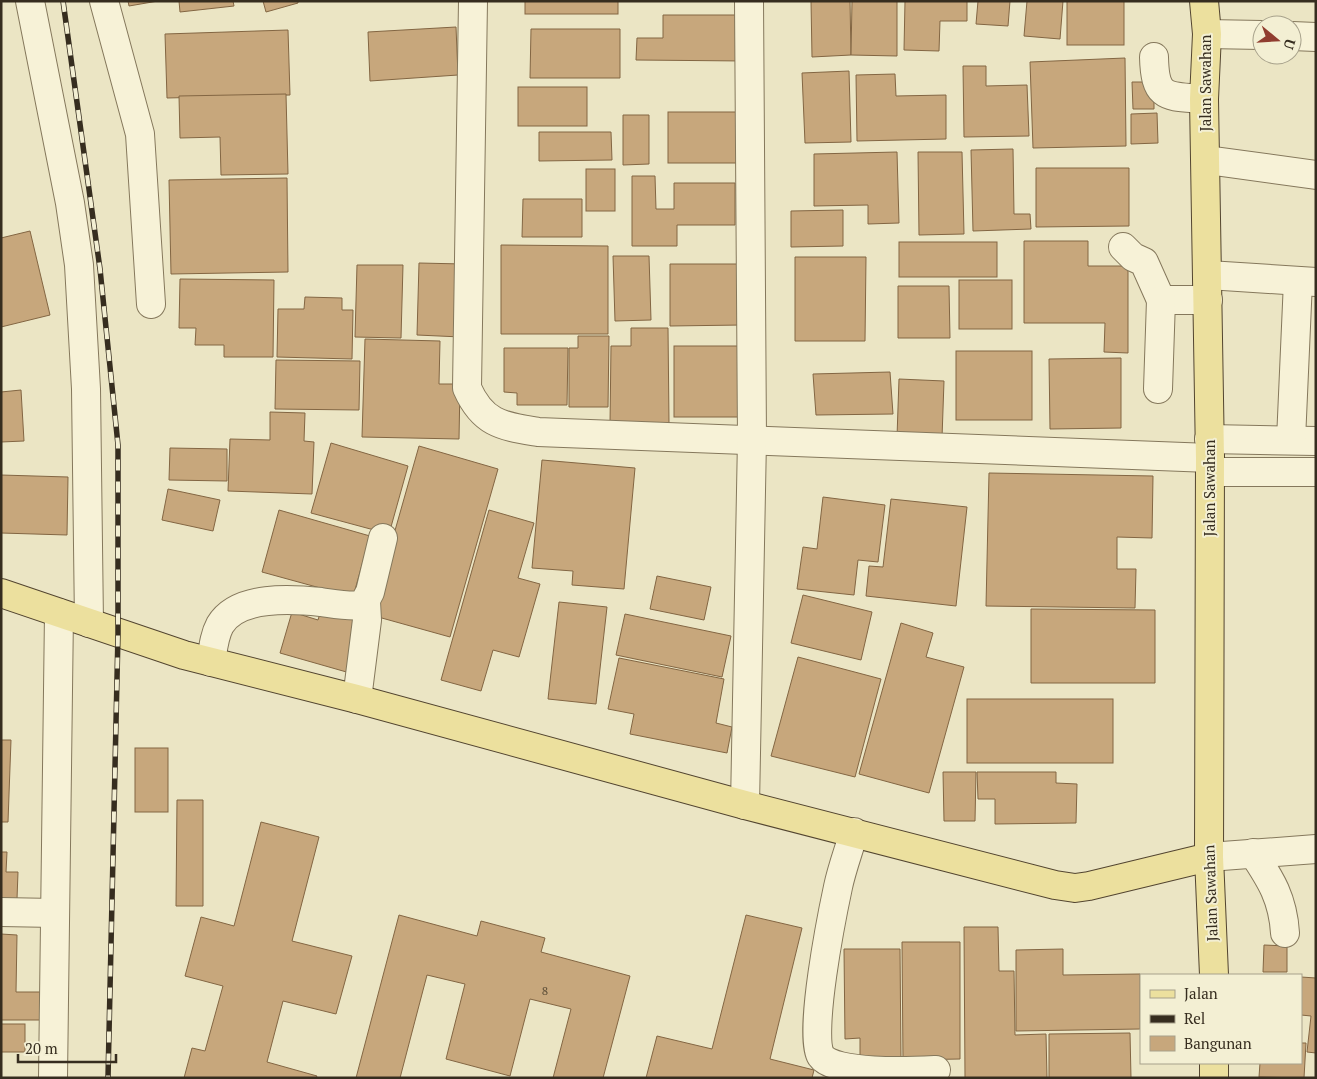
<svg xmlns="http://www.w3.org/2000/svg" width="1317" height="1079" viewBox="0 0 1317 1079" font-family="'PT Serif',serif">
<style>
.building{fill:#c7a77c;stroke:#836643}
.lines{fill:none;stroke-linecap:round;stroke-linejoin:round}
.minor-casing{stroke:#85785c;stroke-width:30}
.major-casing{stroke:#534530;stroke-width:30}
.minor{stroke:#f7f2d7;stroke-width:28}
.major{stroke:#ece09e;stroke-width:28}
.rail-casing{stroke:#362d1f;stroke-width:5.5}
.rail{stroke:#f3efd3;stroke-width:4;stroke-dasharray:11;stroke-linecap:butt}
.labels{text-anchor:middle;stroke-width:4;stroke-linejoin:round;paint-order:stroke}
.number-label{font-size:12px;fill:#5a4c36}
.street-label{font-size:15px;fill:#362d1f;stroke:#f3efd3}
</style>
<rect width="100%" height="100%" fill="#ebe5c4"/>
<g class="building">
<path d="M128 1H158L129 6Z"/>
<path d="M179 1H233L234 6 180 12Z"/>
<path d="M263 1H298V3L266 12Z"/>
<rect x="525" y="1" width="93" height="13"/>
<path d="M811 1H850L851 55 812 57Z"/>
<path d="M852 1H897V56L851 55Z"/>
<path d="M905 1H967V21H940L939 51 904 50Z"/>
<path d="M978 1H1010L1008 26 976 24Z"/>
<path d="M1027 1H1063L1060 39 1024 36Z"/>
<rect x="1067" y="1" width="57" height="44"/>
<path d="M663 15H744V61L636 60 637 38H663Z"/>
<path d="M456 27 458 75 370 81 368 32Z"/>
<path d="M531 29H620V78H530Z"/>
<path d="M288 30 290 95 167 98 165 34Z"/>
<path d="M1125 58 1126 146 1033 148 1030 62Z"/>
<path d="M963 66H986V86L1027 85 1029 136 964 137Z"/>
<path d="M849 71 851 142 805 143 802 73Z"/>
<path d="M895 74 896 96 946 95V139L857 141 856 75Z"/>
<path d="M1132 82H1154V109H1133Z"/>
<rect x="518" y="87" width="69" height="39"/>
<path d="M286 94 288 174 221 175 220 137 180 138 179 96Z"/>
<rect x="668" y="112" width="71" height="51"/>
<path d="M1157 113 1158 143 1131 144V114Z"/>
<path d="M623 115H649V164L623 165Z"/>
<path d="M539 132H611L612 160 539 161Z"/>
<path d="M1013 149 1014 214H1030L1031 229 973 231 971 150Z"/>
<path d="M897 152 899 223 868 224V205L814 206V154Z"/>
<path d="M918 152H962L964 234 919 235Z"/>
<path d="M1036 168H1129V226L1036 227Z"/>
<rect x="586" y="169" width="29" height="42"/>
<path d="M632 176H655L656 209H674V183H735V225H677V246H632Z"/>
<path d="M287 178 288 272 171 274 169 180Z"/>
<path d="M523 199H582V237H522Z"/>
<path d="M843 210V246L791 247V211Z"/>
<path d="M30 231 50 315 1 327V238Z"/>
<path d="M1024 241H1088V266H1128V353L1104 352 1105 323H1024Z"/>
<rect x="899" y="242" width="98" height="35"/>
<path d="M501 245 608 246V334H501Z"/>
<path d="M613 256H649L651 320 615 321Z"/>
<path d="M795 257H866L865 341H795Z"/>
<path d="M419 263 463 264 461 337 417 335Z"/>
<path d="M670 264H743L742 325 670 326Z"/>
<path d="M357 265H403L401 338 355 337Z"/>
<path d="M180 279 274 280 273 357H224V345H195L196 328H179Z"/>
<rect x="959" y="280" width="53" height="49"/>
<path d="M898 286H949L950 338H898Z"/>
<path d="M305 297 342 298V310H353L352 359 277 357 278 309H304Z"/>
<path d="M631 328H668L669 423 610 424 611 346H631Z"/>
<path d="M578 336H609L608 407H569V348H578Z"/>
<path d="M365 339 440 341 439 384H460L459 439 362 437Z"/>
<rect x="674" y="346" width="71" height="71"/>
<path d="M504 348H568L567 405H517V393L504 392Z"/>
<rect x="956" y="351" width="76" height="69"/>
<path d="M1121 358V428L1050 429 1049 359Z"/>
<path d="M276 360 360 361 359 410 275 409Z"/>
<path d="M890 372 893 414 816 415 813 374Z"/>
<path d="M899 379 944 381 942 438 897 437Z"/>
<path d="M21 390 24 441 1 442V392Z"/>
<path d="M270 412 305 413 304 441 314 442 312 494 228 491 230 439 270 440Z"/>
<path d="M331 443 408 466 389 534 311 513Z"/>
<path d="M419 446 498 469 450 637 371 615Z"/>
<path d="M170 448 227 449V481L169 480Z"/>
<path d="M542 460 635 468 624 589 572 585 573 571 532 568Z"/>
<path d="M989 473 1153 476 1152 538 1117 537V569H1136L1135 608 986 606Z"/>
<path d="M1 475 68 477 67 535 1 533Z"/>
<path d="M168 489 220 500 213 531 162 520Z"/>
<path d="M823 497 885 505 878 562 858 560 854 595 797 589 803 547 817 549Z"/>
<path d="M891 499 967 507 956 606 866 596 869 566 883 567Z"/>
<path d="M279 510 370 536 353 597 262 572Z"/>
<path d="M489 510 534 523 518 578 540 584 519 657 493 650 481 691 441 680Z"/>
<path d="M657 576 711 587 704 620 650 609Z"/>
<path d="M803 595 872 612 861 660 791 643Z"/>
<path d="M559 602 607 607 596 704 548 699Z"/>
<path d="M1031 609 1155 610V683H1031Z"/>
<path d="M321 610 364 622 350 673 280 653 292 612 318 620Z"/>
<path d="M625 614 731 636 722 677 616 655Z"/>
<path d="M901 623 933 633 926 657 964 667 929 793 859 774Z"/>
<path d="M798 657 881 679 855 777 771 756Z"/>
<path d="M619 658 724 679 716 723 732 727 727 753 630 734 634 714 608 709Z"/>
<rect x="967" y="699" width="146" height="64"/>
<path d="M1 740H11L8 822H1Z"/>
<rect x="135" y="748" width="33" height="64"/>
<path d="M943 772H976L975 821H944Z"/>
<path d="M977 772H1056V783L1077 784 1076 823 995 824V799H978Z"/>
<path d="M177 800H203V906H176Z"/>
<path d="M261 822 319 837 292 941 352 956 336 1014 283 1001 267 1062 317 1076 316 1078H184L192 1048 205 1051 223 986 185 976 201 917 234 926Z"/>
<path d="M1 852H7L6 872H18L17 899H1Z"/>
<path d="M399 915 477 936 481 921 545 938 541 952 630 976 603 1078H553L571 1009 530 999 510 1076 446 1059 465 984 427 975 400 1078H356Z"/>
<path d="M746 915 802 928 770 1059 814 1070 812 1078H646L657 1036 712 1049Z"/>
<path d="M964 927H998L999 971H1014L1015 1035 1046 1034 1047 1078H965Z"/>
<path d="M1 934 17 935 16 992H40V1020H1Z"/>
<path d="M902 942H960V1059L903 1060Z"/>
<path d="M1264 945 1287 946V972H1263Z"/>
<path d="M844 949H900L901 1059H860V1038L845 1039Z"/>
<path d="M1063 949V975L1140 974V1029L1016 1031V950Z"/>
<path d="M1301 977 1316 978V1053L1307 1052 1311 1016 1301 1015Z"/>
<rect x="1" y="1024" width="24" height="28"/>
<path d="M1130 1033 1131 1078H1049V1034Z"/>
<path d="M1301 1043H1306L1304 1078 1259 1077 1260 1063H1301Z"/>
</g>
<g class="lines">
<g class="minor-casing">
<g id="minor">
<path d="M30 1 70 203 79 265 86 389 89 623"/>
<path d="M104 1 140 134 151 304"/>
<path d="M473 1 467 388C483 424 502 426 538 432L1210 458"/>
<path d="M1207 34 1262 35"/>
<path d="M1292 36 1316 37"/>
<path d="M1154 57C1155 100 1167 96 1204 99"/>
<path d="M1207 160 1316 175"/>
<path d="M1123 247 1133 257 1144 262 1161 300H1208"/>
<path d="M1208 275 1316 282"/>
<path d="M1158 389 1161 300"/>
<path d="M1209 439 1316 441"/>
<path d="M1291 440 1298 281"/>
<path d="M1210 472H1316"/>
<path d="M211 662C213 649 214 636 220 625 238 595 292 599 321 602 335 604 350 607 363 605L370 592 383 538"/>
<path d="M357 699 367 620 366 602"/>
<path d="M745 805 752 439 749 1"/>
<path d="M854 832C849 850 842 868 838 887 832 915 808 1035 821 1056 834 1075 914 1071 936 1070"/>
<path d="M1253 853C1271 880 1283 899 1285 933"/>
<path d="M1209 857 1316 849"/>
<path d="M1 912 55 913"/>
<path d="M53 1078 59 613"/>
</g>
</g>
<g class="major-casing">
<g id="major">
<path d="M1204 1 1207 34 1204 99 1210 458 1209 857 1214 975"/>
<path d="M1 593 184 655 357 699 745 805 1055 885 1075 888 1089 886 1209 857"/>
<path d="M1214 1078V1063"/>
</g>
</g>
<use href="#minor" class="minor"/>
<use href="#major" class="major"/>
<g class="rail-casing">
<path id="rail" d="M63 1 100 269 118 445V634L108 1078"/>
</g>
<use href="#rail" class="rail"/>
</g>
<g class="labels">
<g class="number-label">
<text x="545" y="995">8</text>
</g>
<g class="street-label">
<text transform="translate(1206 83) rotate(-90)" y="5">Jalan Sawahan</text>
<text transform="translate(1210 488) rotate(-90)" y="5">Jalan Sawahan</text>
<text transform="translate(1211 893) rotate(-92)" y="5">Jalan Sawahan</text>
</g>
</g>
<rect width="1317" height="1079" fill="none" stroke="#362d1f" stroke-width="5"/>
<rect x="1140" y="974" width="162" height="90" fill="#f3efd3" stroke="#a7a18b"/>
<rect x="1150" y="990" width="25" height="8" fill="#ece09e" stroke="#a7a18b"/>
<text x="1184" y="999" font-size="15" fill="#362d1f">Jalan</text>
<rect x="1150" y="1015" width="25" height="8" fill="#362d1f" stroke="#a7a18b"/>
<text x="1184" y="1024" font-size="15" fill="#362d1f">Rel</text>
<rect x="1150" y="1036" width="25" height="15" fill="#c7a77c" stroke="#a7a18b"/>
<text x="1184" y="1049" font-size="15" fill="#362d1f">Bangunan</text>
<g transform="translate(1277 40) rotate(108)"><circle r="24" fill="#f3efd3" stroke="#a7a18b"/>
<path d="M0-4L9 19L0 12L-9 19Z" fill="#903d2f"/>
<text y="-8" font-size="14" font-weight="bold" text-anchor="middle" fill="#362d1f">U</text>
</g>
<path d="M18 1054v8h98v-8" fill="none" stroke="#362d1f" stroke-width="2.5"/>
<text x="25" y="1054" font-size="15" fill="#362d1f" stroke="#f3efd3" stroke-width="4" paint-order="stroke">20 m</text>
</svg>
